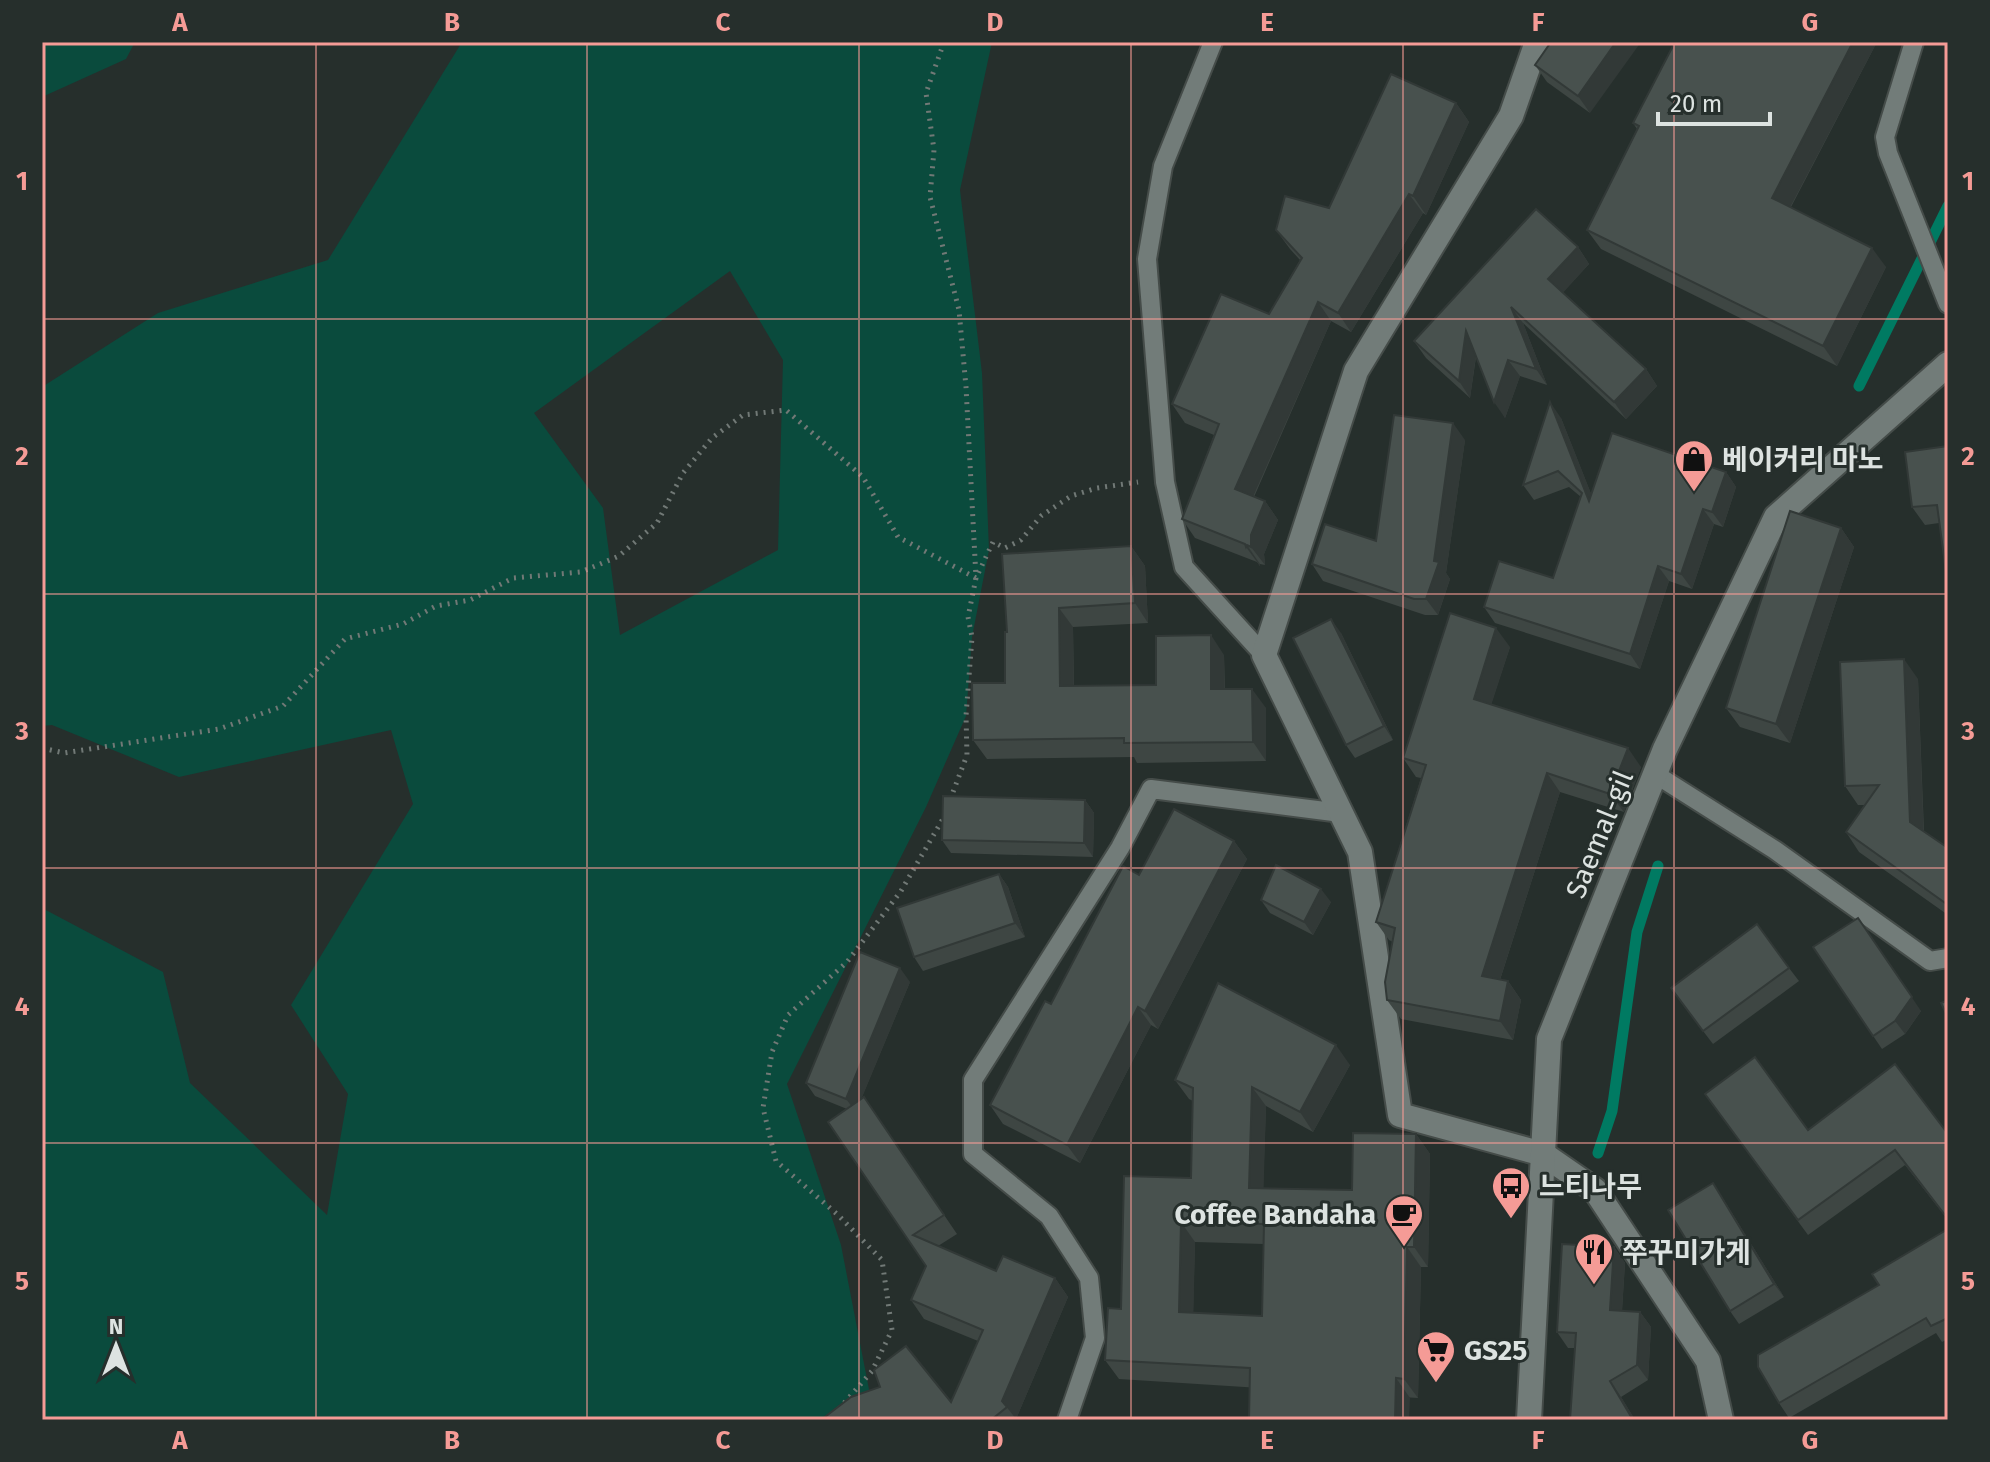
<svg xmlns="http://www.w3.org/2000/svg" width="1990" height="1462" viewBox="0 0 1990 1462" font-family="'Fira Sans','Noto Sans KR',sans-serif">
<style>
.green{fill:#0a4b3d;fill-rule:evenodd}
.lines{fill:none;stroke-linecap:round;stroke-linejoin:round}
.stream{stroke:#007a62;stroke-width:11}
.lane-casing{stroke:#454c49;stroke-width:22}
.street-casing{stroke:#454c49;stroke-width:28}
.secondary-casing{stroke:#454c49;stroke-width:28}
.path{stroke:#717976;stroke-width:5;stroke-dasharray:2 6;stroke-linecap:butt}
.lane{stroke:#727c79;stroke-width:18}
.street{stroke:#727c79;stroke-width:24}
.secondary{stroke:#727c79;stroke-width:24}
.wall{fill:#3e4643;fill-rule:evenodd}
.shaded-wall{fill:#323937}
.building{fill:#48514e;stroke:#323937;stroke-width:2;fill-rule:evenodd}
.grid{fill:none;stroke:#f59b96;stroke-width:2;stroke-opacity:0.55}
.labels{text-anchor:middle;stroke-width:6;stroke-linejoin:round;paint-order:stroke}
.poi-label{font-size:28px;font-weight:bold;fill:#dde3e1;stroke:#262f2c;text-anchor:start}
.street-label{font-size:28px;fill:#dde3e1;stroke:#262f2c}
.neatline{fill:none;stroke:#f59b96;stroke-width:3}
.grid-label{font-size:26px;text-anchor:middle;font-weight:bold;fill:#f59b96}
</style>
<rect width="100%" height="100%" fill="#262f2c"/>
<g class="green">
<path d="M42 42H135L126 59 42 97Z"/>
<path d="M462 42H992L960 190 982 373 989 550 972 637 966 716 926 807 787 1084 841 1245 872 1405 841 1420H42V908L163 972 190 1083 327 1215 348 1094 291 1005 413 804 391 730 179 777 52 725 42 726V387L158 313 328 260ZM730 271 783 360 778 550 620 635 603 508 534 413Z"/>
</g>
<g class="lines">
<g class="stream">
<path d="M1859 386 1948 206"/>
<path d="M1598 1153 1612 1111 1637 932 1658 866"/>
</g>
<g class="lane-casing">
<g id="lane">
<path d="M1213 42 1163 166 1147 259 1165 482 1184 567 1264 655"/>
<path d="M1914 42 1885 137 1888 153 1948 304"/>
<path d="M1655 774 1775 850 1930 961 1948 958"/>
<path d="M1067 1420 1095 1338 1089 1278 1049 1216 973 1154V1080L1120 848 1151 789 1341 813"/>
</g>
</g>
<g class="street-casing">
<path id="street" d="M1537 42 1511 116 1356 371 1264 655 1360 852 1400 1115 1543 1154 1595 1190 1708 1361 1721 1420"/>
</g>
<g class="secondary-casing">
<path id="secondary" d="M1529 1420 1549 1039 1665 749 1776 517 1948 364"/>
</g>
<g class="path">
<path d="M944 42 926 93 934 150 930 197 959 310 966 387 976 578 968 617 972 637 966 716 967 755 950 800"/>
<path d="M42 748 64 753 219 729 283 706 345 639 403 624 436 606 470 600 513 578 581 572 619 556 657 523 683 473 712 438 743 415 786 410 863 477 898 537 976 578 993 542 1005 548 1021 540 1041 516 1071 496 1097 488 1138 482"/>
<path d="M839 1409 872 1371 892 1330 882 1260 838 1215 776 1161 763 1108 772 1052 788 1015 847 962 901 891 944 817"/>
</g>
<use href="#lane" class="lane"/>
<use href="#street" class="street"/>
<use href="#secondary" class="secondary"/>
</g>
<g class="wall">
<path d="M1551 42 1590 113 1547 82 1535 65Z"/>
<path d="M1877 42 1791 207 1886 267 1837 366 1601 249 1587 230 1637 129 1633 123Z"/>
<path d="M1456 103 1469 122 1426 215 1423 213 1351 332 1331 321 1254 497 1265 501 1278 520 1264 554 1265 565 1260 564V566L1257 562 1195 538 1182 519 1214 435 1185 423 1172 404 1269 314 1300 260 1290 249 1276 230 1329 208Z"/>
<path d="M1578 247 1589 264 1563 292 1646 369 1657 386 1626 419 1523 323 1547 385 1520 376 1505 418 1476 357 1470 398 1426 358 1414 341Z"/>
<path d="M1561 418 1591 494 1726 472 1736 487 1723 527 1714 524 1692 589 1669 581 1640 669 1495 623 1484 607 1553 578 1581 497 1569 487 1534 500 1523 485Z"/>
<path d="M1465 440 1446 573 1450 579 1438 615H1425L1323 581 1312 564 1376 541Z"/>
<path d="M1948 446V575L1946 572 1939 523 1925 525 1912 507Z"/>
<path d="M1841 528 1854 547 1790 743 1740 727 1726 708Z"/>
<path d="M1131 546 1145 566 1148 623 1073 627 1074 686 1156 685 1224 655 1225 689 1266 708V761L1137 763 1134 757 987 759 973 740 1005 683 1007 632Z"/>
<path d="M1341 633 1393 740 1355 758 1346 745Z"/>
<path d="M1510 647 1491 704 1641 767 1624 812 1560 792 1500 980 1508 981 1521 1000 1513 1040 1401 1019 1387 1000 1393 942 1389 940 1376 922 1421 778 1416 777 1403 758Z"/>
<path d="M1918 679 1924 831 1948 848V915L1859 852 1846 832 1865 805H1858L1845 786Z"/>
<path d="M1085 800 1094 813 1093 857 951 853 942 840Z"/>
<path d="M1234 841 1247 859 1158 1029 1151 1025 1080 1163 1003 1124 990 1105 1051 1004 1139 875Z"/>
<path d="M999 874 1008 887 1025 937 923 971 914 957Z"/>
<path d="M1261 900 1331 902 1313 935 1270 913Z"/>
<path d="M1813 947 1921 1011 1905 1034 1882 1049Z"/>
<path d="M1789 968 1799 981 1713 1044 1680 1001Z"/>
<path d="M910 982 861 1099 864 1097 957 1234 938 1246 996 1271 1055 1278 1068 1297 1016 1419V1420H821L951 1402 978 1341 924 1319 911 1300 926 1266 847 1109 815 1096 806 1083Z"/>
<path d="M1350 1065 1313 1132 1266 1106 1263 1189 1352 1190 1416 1134 1430 1154 1428 1267H1421L1418 1398 1119 1379 1105 1360 1121 1309 1191 1178 1193 1101 1189 1099 1175 1080ZM1195 1242 1264 1244 1262 1316 1193 1313Z"/>
<path d="M1705 1094 1808 1130 1948 1134V1220L1905 1165 1808 1235Z"/>
<path d="M1722 1197 1784 1297 1739 1324 1730 1311Z"/>
<path d="M1948 1229V1339L1942 1342 1936 1333 1789 1418 1779 1403 1879 1285Z"/>
<path d="M1614 1247 1625 1263 1622 1311 1640 1312 1651 1327 1648 1380 1621 1397 1635 1420H1570L1575 1348H1568L1557 1332Z"/>
</g>
<g class="shaded-wall">
<path d="M1616 42H1641L1590 113 1578 96Z"/>
<path d="M1853 42H1877L1785 217 1772 198Z"/>
<path d="M1456 103 1469 122 1426 215 1413 196Z"/>
<path d="M1409 194 1423 213 1351 332 1338 313Z"/>
<path d="M1578 247 1589 264 1560 296 1548 279Z"/>
<path d="M1872 248 1886 267 1837 366 1823 346Z"/>
<path d="M1318 302 1331 321 1248 508 1235 489Z"/>
<path d="M1511 307 1523 323 1547 385 1536 369Z"/>
<path d="M1466 331 1477 348 1470 398 1459 381Z"/>
<path d="M1508 360 1520 376 1505 418 1494 402Z"/>
<path d="M1646 369 1657 386 1626 419 1614 402Z"/>
<path d="M1550 402 1561 418 1600 516 1589 501Z"/>
<path d="M1453 423 1465 440 1446 573 1450 579 1438 615 1426 599 1434 561Z"/>
<path d="M1726 472 1736 487 1723 527 1712 512Z"/>
<path d="M1265 501 1278 520 1264 554 1265 565 1251 547V535Z"/>
<path d="M1703 509 1714 524 1692 589 1681 574Z"/>
<path d="M1841 528 1854 547 1790 743 1776 724Z"/>
<path d="M1247 545 1260 564V566L1246 547Z"/>
<path d="M1131 546 1145 566 1148 623 1135 603Z"/>
<path d="M1658 566 1669 581 1640 669 1630 654Z"/>
<path d="M1059 608 1073 627 1074 706 1060 686Z"/>
<path d="M1331 619 1341 633 1393 740 1384 726Z"/>
<path d="M1496 628 1510 647 1487 718 1474 699Z"/>
<path d="M1211 635 1224 655 1225 709 1211 689Z"/>
<path d="M1904 659 1918 679 1924 842 1910 822Z"/>
<path d="M1252 689 1266 708V761L1253 742Z"/>
<path d="M1628 748 1641 767 1624 812 1610 794Z"/>
<path d="M1547 773 1560 792 1495 995 1482 976Z"/>
<path d="M1085 800 1094 813 1093 857 1084 843Z"/>
<path d="M1234 841 1247 859 1158 1029 1145 1011Z"/>
<path d="M999 874 1008 887 1025 937 1015 923Z"/>
<path d="M1321 889 1331 902 1313 935 1304 922Z"/>
<path d="M1867 931 1921 1011 1905 1034 1895 1021Z"/>
<path d="M900 968 910 982 856 1112 846 1099Z"/>
<path d="M1508 981 1521 1000 1513 1040 1500 1021Z"/>
<path d="M1138 1007 1151 1025 1080 1163 1067 1145Z"/>
<path d="M1336 1045 1350 1065 1313 1132 1300 1112Z"/>
<path d="M1252 1087 1266 1106 1263 1208 1249 1188Z"/>
<path d="M1416 1134 1430 1154 1428 1267 1414 1247Z"/>
<path d="M1713 1183 1722 1197 1784 1297 1774 1284Z"/>
<path d="M1181 1222 1195 1242 1193 1332 1179 1312Z"/>
<path d="M1407 1247 1421 1267 1418 1398 1404 1379Z"/>
<path d="M1614 1247 1625 1263 1621 1325 1610 1310Z"/>
<path d="M1055 1278 1068 1297 1016 1419 1002 1401Z"/>
<path d="M1640 1312 1651 1327 1648 1380 1637 1365Z"/>
<path d="M1396 1378 1410 1398 1409 1420H1395Z"/>
<path d="M1610 1381 1621 1397 1635 1420H1633Z"/>
</g>
<g class="building">
<path d="M1551 42H1616L1578 96 1535 65Z"/>
<path d="M1675 42H1853L1772 198 1872 248 1823 346 1587 230 1639 126 1633 123Z"/>
<path d="M1391 74 1456 103 1413 196 1409 194 1338 313 1318 302 1235 489 1265 501 1251 535V547L1247 545 1246 547 1245 544 1182 519 1219 424 1172 404 1221 294 1269 314 1302 258 1276 230 1285 196 1329 208Z"/>
<path d="M1536 209 1578 247 1548 279 1646 369 1614 402 1511 307 1536 369 1508 360 1494 402 1466 331 1459 381 1414 341Z"/>
<path d="M1550 402 1589 501 1612 433 1726 472 1712 512 1703 509 1681 574 1658 566 1630 654 1484 607 1499 561 1553 578 1582 493 1558 471 1523 485Z"/>
<path d="M1394 415 1453 423 1434 561 1439 562 1426 599H1414L1312 564 1325 524 1376 541Z"/>
<path d="M1948 446V571L1946 572 1937 505 1912 507 1905 452Z"/>
<path d="M1790 511 1841 528 1776 724 1726 708Z"/>
<path d="M1131 546 1135 603 1059 608 1060 686 1156 685V636L1211 635V689H1252L1253 742 1124 743V738L973 740 972 683H1005V632H1007L1002 554Z"/>
<path d="M1450 613 1496 628 1474 699 1628 748 1610 794 1547 773 1482 976 1508 981 1500 1021 1387 1000 1385 982 1395 928 1376 922 1426 765 1403 758Z"/>
<path d="M1331 619 1384 726 1346 745 1293 638Z"/>
<path d="M1904 659 1910 822 1948 848V905L1846 832 1879 785 1845 786 1840 662Z"/>
<path d="M943 796 1085 800 1084 843 942 840Z"/>
<path d="M1174 809 1234 841 1145 1011 1138 1007 1067 1145 990 1105 1045 1001 1051 1004 1123 866 1139 875Z"/>
<path d="M1276 865 1321 889 1304 922 1261 900Z"/>
<path d="M999 874 1015 923 914 957 897 908Z"/>
<path d="M1858 918 1912 997 1895 1021 1873 1036 1813 947Z"/>
<path d="M1757 924 1789 968 1703 1031 1671 988Z"/>
<path d="M860 952 900 968 846 1099 806 1083Z"/>
<path d="M1218 983 1336 1045 1300 1112 1252 1087 1249 1188 1352 1190 1353 1133 1416 1134 1414 1247H1407L1404 1379 1396 1378 1395 1420H1249L1250 1368 1105 1360 1108 1308 1121 1309 1124 1176 1191 1178 1193 1088 1175 1080ZM1181 1222 1264 1224 1262 1316 1179 1312Z"/>
<path d="M1948 1000V1017L1941 1003Z"/>
<path d="M1755 1057 1808 1130 1895 1064 1948 1134V1219L1895 1150 1798 1220 1705 1094Z"/>
<path d="M864 1097 944 1215 913 1235 996 1271 1003 1256 1055 1278 1002 1401 1007 1407 991 1420H821L851 1397 880 1387 874 1370 906 1346 951 1402 983 1330 911 1300 926 1266 828 1122Z"/>
<path d="M1713 1183 1774 1284 1730 1311 1668 1210Z"/>
<path d="M1948 1229V1318L1931 1326 1926 1318 1779 1403 1758 1367V1355L1879 1285 1872 1274Z"/>
<path d="M1562 1244 1614 1247 1610 1310 1640 1312 1637 1365 1610 1381 1633 1420H1570L1576 1333 1557 1332Z"/>
</g>
<path class="grid" d="M316 42V1420M587 42V1420M859 42V1420M1131 42V1420M1403 42V1420M1674 42V1420M42 319H1948M42 594H1948M42 868H1948M42 1143H1948"/>
<defs>
<g id="shop-pin" transform="scale(2)"><path d="M0 17L-7.5 6A9.5 9.5 0 1 1 7.5 6Z" fill="#f59b96" stroke="#262f2c"/><path d="M-5-2.5h2.3a2.7 3.5 0 0 1 5.4 0H5L5.5 6h-11ZM-1.5-2.5h3a1.5 2.3 0 0 0-3 0Z" fill="#111"/></g>
<g id="bus-pin" transform="scale(2)"><path d="M0 17L-7.5 6A9.5 9.5 0 1 1 7.5 6Z" fill="#f59b96" stroke="#262f2c"/><path d="M-5-6H5V4H4V6H2V4H-2V6H-4V4H-5ZM-3.5-4V0h7V-4ZM-3.5 1.2v1.5H-2V1.2ZM2 1.2v1.5H3.5V1.2Z" fill="#111"/></g>
<g id="cafe-pin" transform="scale(2)"><path d="M0 17L-7.5 6A9.5 9.5 0 1 1 7.5 6Z" fill="#f59b96" stroke="#262f2c"/><path d="M-5.5-4.5H6V0H3Q3 3.5 0 3.5H-2.5Q-5.5 3.5-5.5 0ZM3-3.2v2h1.7v-2ZM-6 4.5H4V6H-6Z" fill="#111"/></g>
<g id="restaurant-pin" transform="scale(2)"><path d="M0 17L-7.5 6A9.5 9.5 0 1 1 7.5 6Z" fill="#f59b96" stroke="#262f2c"/><path d="M-5-6h1v4h1v-4h1v4h1v-4h1v5L-1.5 .5V6h-2V.5L-5-1ZM5-6V6H3V1.5H1.5Q1.5-4 5-6Z" fill="#111"/></g>
<g id="supermarket-pin" transform="scale(2)"><path d="M0 17L-7.5 6A9.5 9.5 0 1 1 7.5 6Z" fill="#f59b96" stroke="#262f2c"/><path d="M-6-5.5h2.5l.6 2H6L4.5 2H-2.5L-4.4-4H-6ZM-1.5 3.2a1.3 1.3 0 1 0 .1 0ZM3 3.2a1.3 1.3 0 1 0 .1 0Z" fill="#111"/></g>
</defs>
<g fill-rule="evenodd">
<use href="#shop-pin" x="1694" y="459"/>
<use href="#bus-pin" x="1511" y="1186"/>
<use href="#cafe-pin" x="1404" y="1214"/>
<use href="#restaurant-pin" x="1594" y="1252"/>
<use href="#supermarket-pin" x="1436" y="1350"/>
</g>
<g class="labels">
<g class="poi-label">
<text x="1722" y="469">베이커리 마노</text>
<text x="1539" y="1196">느티나무</text>
<text x="1376" y="1224" text-anchor="end">Coffee Bandaha</text>
<text x="1622" y="1262">쭈꾸미가게</text>
<text x="1464" y="1360">GS25</text>
</g>
<g class="street-label">
<text transform="translate(1599 834) rotate(-68)" y="10">Saemal-gil</text>
</g>
</g>
<rect width="1990" height="1462" fill="none" stroke="#262f2c" stroke-width="88"/>
<g transform="translate(116 1346)" stroke="#262f2c" stroke-width="6" paint-order="stroke">
<path d="M0-6L14 30L0 20L-14 30Z" fill="#dde3e1"/>
<text y="-12" font-size="22" font-weight="bold" text-anchor="middle" fill="#dde3e1">N</text>
</g>
<path d="M1658 112v12h112v-12" fill="none" stroke="#dde3e1" stroke-width="4"/>
<text x="1670" y="112" font-size="24" fill="#dde3e1" stroke="#262f2c" stroke-width="6" paint-order="stroke">20 m</text>
<rect x="44" y="44" width="1902" height="1374" class="neatline"/>
<g class="grid-label">
<text x="180" y="31">A</text>
<text x="452" y="31">B</text>
<text x="723" y="31">C</text>
<text x="995" y="31">D</text>
<text x="1267" y="31">E</text>
<text x="1538" y="31">F</text>
<text x="1810" y="31">G</text>
<text x="22" y="190">1</text>
<text x="1968" y="190">1</text>
<text x="22" y="465">2</text>
<text x="1968" y="465">2</text>
<text x="22" y="740">3</text>
<text x="1968" y="740">3</text>
<text x="22" y="1015">4</text>
<text x="1968" y="1015">4</text>
<text x="22" y="1290">5</text>
<text x="1968" y="1290">5</text>
<text x="180" y="1449">A</text>
<text x="452" y="1449">B</text>
<text x="723" y="1449">C</text>
<text x="995" y="1449">D</text>
<text x="1267" y="1449">E</text>
<text x="1538" y="1449">F</text>
<text x="1810" y="1449">G</text>
</g>
</svg>
